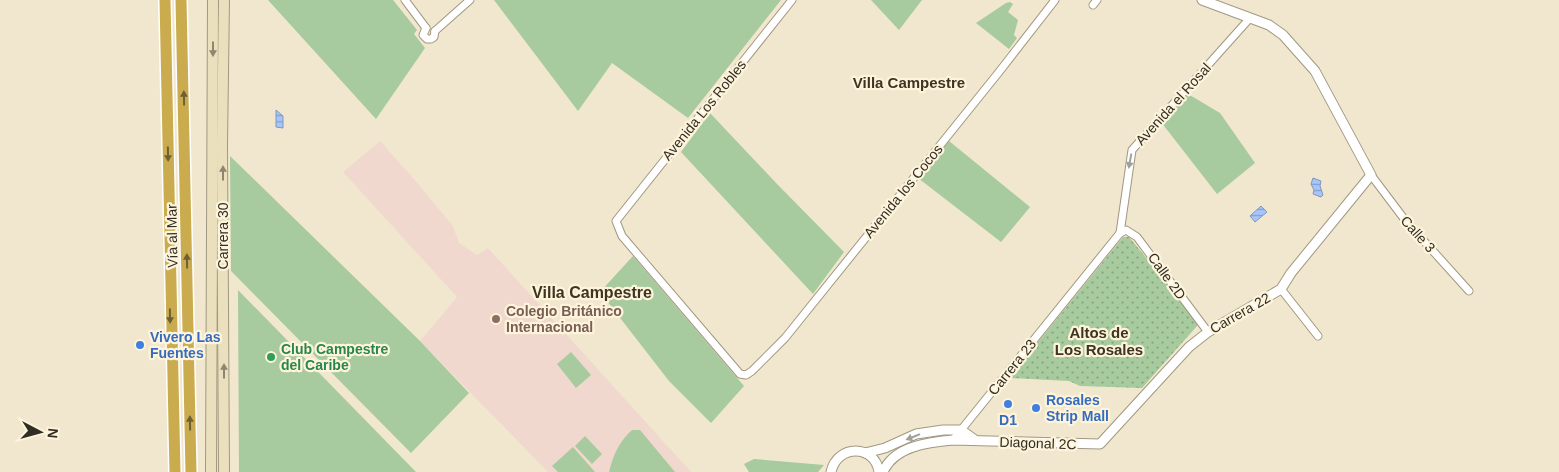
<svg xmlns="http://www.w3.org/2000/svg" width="1559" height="472" viewBox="0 0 1559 472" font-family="Arial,sans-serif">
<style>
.commercial{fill:#f0d8ce}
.green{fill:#a7ca9e}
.park{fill:url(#park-dots)}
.water{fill:url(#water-rules);stroke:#8297bb}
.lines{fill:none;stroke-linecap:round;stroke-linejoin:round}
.minor-casing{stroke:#a19881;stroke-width:9}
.tertiary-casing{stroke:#a19881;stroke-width:11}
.secondary-casing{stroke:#a19881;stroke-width:12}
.trunk-casing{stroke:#fff;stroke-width:14}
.minor{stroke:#fff;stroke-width:7}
.tertiary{stroke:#fff;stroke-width:9}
.secondary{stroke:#ebe0bd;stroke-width:10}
.trunk{stroke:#caac4f;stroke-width:11}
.oneway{fill:#8e8670}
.oneway2{fill:#6e6035}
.oneway3{fill:#a2a09c}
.education-dot{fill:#8d6e63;stroke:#fef4db;stroke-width:2}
.shop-dot{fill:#3f7fe0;stroke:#fef4db;stroke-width:2}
.leisure-dot{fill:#2e9e5b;stroke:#fef4db;stroke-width:2}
.labels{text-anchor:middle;stroke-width:4.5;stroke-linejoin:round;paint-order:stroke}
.street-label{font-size:14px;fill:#312d24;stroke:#fef4db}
.education-label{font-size:14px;font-weight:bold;fill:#785e54;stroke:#fef4db;text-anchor:start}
.shop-label{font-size:14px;font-weight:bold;fill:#366cbe;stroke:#fef4db;text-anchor:start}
.leisure-label{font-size:14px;font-weight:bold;fill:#27864d;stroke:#fef4db;text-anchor:start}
.neighbourhood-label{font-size:15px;font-weight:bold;fill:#3d3521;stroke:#fef4db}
.quarter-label{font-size:16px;font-weight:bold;fill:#3d3521;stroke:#fef4db}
</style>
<defs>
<pattern id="park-dots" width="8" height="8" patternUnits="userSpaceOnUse" patternTransform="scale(1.25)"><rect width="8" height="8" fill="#a7ca9e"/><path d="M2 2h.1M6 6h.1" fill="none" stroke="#89a481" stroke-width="1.8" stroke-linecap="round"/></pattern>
<pattern id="water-rules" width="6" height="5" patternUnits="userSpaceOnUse" patternTransform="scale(1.25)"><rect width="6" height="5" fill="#a5c5fc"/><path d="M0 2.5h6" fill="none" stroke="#87a0cc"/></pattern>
</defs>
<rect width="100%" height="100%" fill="#f1e7ce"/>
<path class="commercial" d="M380 141 414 179 453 226 459 243 477 255 488 248 691 472H548L420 341 457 297 343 172Z"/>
<g class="green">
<path d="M268 0H393L417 30 414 34 425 48 376 119Z"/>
<path d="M494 0H781L688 118 612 63 578 111Z"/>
<path d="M871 0H922L899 30Z"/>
<path d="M1010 2 1013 4 1008 12 1018 20 1014 35 1017 38 1009 49 976 23 1006 3Z"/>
<path d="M1188 94 1220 113 1255 163 1217 194 1161 122Z"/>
<path d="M710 113 778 185 844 252 813 294 681 152Z"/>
<path d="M949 141 1030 207 1001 242 918 178Z"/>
<path d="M230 156 420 341 469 393 411 453 231 271Z"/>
<path d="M633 256 744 386 711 423 669 381 600 292Z"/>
<path d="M238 290 416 472H239Z"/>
<path d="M571 352 591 375 576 388 557 364Z"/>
<path d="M632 430H640L675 472H609C613 455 619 442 632 430Z"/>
<path d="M585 436 602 454 592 464 575 446Z"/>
<path d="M573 447 595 472H558L552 466Z"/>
<path d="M754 459 824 465 818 472H749L744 464Z"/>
</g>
<path class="park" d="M1123 237H1129L1197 319V326L1142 388 1080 386 1069 381 1009 378Z"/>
<g class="water">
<path d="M276 110 283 116V128L276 127Z"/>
<path d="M1313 178 1321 181 1320 186 1323 195 1321 197 1313 194 1314 190 1311 184Z"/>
<path d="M1261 206 1267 212 1255 222 1250 216Z"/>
</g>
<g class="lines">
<g class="minor-casing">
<g id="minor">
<path d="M405 0 426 28"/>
<path d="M792 0 616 221 622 236 740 374 746 375 752 371 785 338 999 72 1055 0"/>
<path d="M1093 5 1097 0"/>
<path d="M426 28 423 35 427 39H431L434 37 435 31"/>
<path d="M435 31 470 0"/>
<path d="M1371 175 1405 220 1469 291"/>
<path d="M1120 233 1132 150 1250 18"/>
<path d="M1120 233 1126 230 1137 237 1208 332"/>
<path d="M1281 289 1318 336"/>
<path d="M953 440 1120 233"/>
</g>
</g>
<g class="tertiary-casing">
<g id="tertiary">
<path d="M865 453 885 448 916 434 943 430H961L975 440"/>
<path d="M831 472C837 444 875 444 879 472"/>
<path d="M883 472C894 446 929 442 953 440L1100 444 1189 347 1208 332 1281 289 1291 273 1371 175 1315 71 1283 35 1269 25 1202 0"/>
</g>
</g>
<g class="secondary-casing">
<g id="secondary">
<path d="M224 0 222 145 224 472"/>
<path d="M211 472 213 0"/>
</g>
</g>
<g class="trunk-casing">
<g id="trunk">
<path d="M165 0 175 472"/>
<path d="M181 0 191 472"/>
</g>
</g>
<use href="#minor" class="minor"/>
<use href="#tertiary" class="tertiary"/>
<use href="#secondary" class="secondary"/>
<use href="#trunk" class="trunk"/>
</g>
<defs><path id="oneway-solid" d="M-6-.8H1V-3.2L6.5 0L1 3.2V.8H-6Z" transform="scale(1.25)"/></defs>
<g class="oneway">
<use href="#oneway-solid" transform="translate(213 49) rotate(90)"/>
<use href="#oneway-solid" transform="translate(223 173) rotate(-90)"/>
<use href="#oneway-solid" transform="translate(224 371) rotate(-90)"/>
</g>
<g class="oneway2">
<use href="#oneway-solid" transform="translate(184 98) rotate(-91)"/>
<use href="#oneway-solid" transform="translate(168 154) rotate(89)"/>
<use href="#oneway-solid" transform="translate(187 261) rotate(-91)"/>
<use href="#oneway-solid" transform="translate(170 316) rotate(89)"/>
<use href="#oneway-solid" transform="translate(190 423) rotate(-91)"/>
</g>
<g class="oneway3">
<use href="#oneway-solid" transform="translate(1130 161) rotate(100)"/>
<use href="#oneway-solid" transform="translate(913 437) rotate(158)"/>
</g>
<circle class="education-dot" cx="496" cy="319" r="5"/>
<g class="shop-dot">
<circle cx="140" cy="345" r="5"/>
<circle cx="1008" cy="404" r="5"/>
<circle cx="1036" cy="408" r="5"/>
</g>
<circle class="leisure-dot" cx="271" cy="357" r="5"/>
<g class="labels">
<g class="street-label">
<text transform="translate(1173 104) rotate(-48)" y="5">Avenida el Rosal</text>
<text transform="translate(704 110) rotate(-51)" y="5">Avenida Los Robles</text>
<text transform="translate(903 191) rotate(-51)" y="5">Avenida los Cocos</text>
<text transform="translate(1418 234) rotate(48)" y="5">Calle 3</text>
<text transform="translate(172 236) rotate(-91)" y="5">Vía al Mar</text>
<text transform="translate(223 236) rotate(-90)" y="5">Carrera 30</text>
<text transform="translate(1167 276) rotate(54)" y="5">Calle 2D</text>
<text transform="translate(1240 313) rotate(-30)" y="5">Carrera 22</text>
<text transform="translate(1012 367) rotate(-51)" y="5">Carrera 23</text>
<text transform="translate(1038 443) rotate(2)" y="5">Diagonal 2C</text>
</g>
<g class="education-label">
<text x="506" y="316">Colegio Británico<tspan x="506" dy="16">Internacional</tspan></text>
</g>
<g class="shop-label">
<text x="150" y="342">Vivero Las<tspan x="150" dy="16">Fuentes</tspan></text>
<text x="1046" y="405">Rosales<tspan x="1046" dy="16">Strip Mall</tspan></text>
<text x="1008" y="425" text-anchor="middle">D1</text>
</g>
<g class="leisure-label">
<text x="281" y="354">Club Campestre<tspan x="281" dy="16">del Caribe</tspan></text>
</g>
<g class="neighbourhood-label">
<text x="909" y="88">Villa Campestre</text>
<text x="1099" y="338">Altos de<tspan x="1099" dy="17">Los Rosales</tspan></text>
</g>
<g class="quarter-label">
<text x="592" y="298">Villa Campestre</text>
</g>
</g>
<g transform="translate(40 432) rotate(96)" stroke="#fef4db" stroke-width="4" paint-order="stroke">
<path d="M0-4L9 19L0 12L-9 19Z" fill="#312d24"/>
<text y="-8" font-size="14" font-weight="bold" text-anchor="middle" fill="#312d24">N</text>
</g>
</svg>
